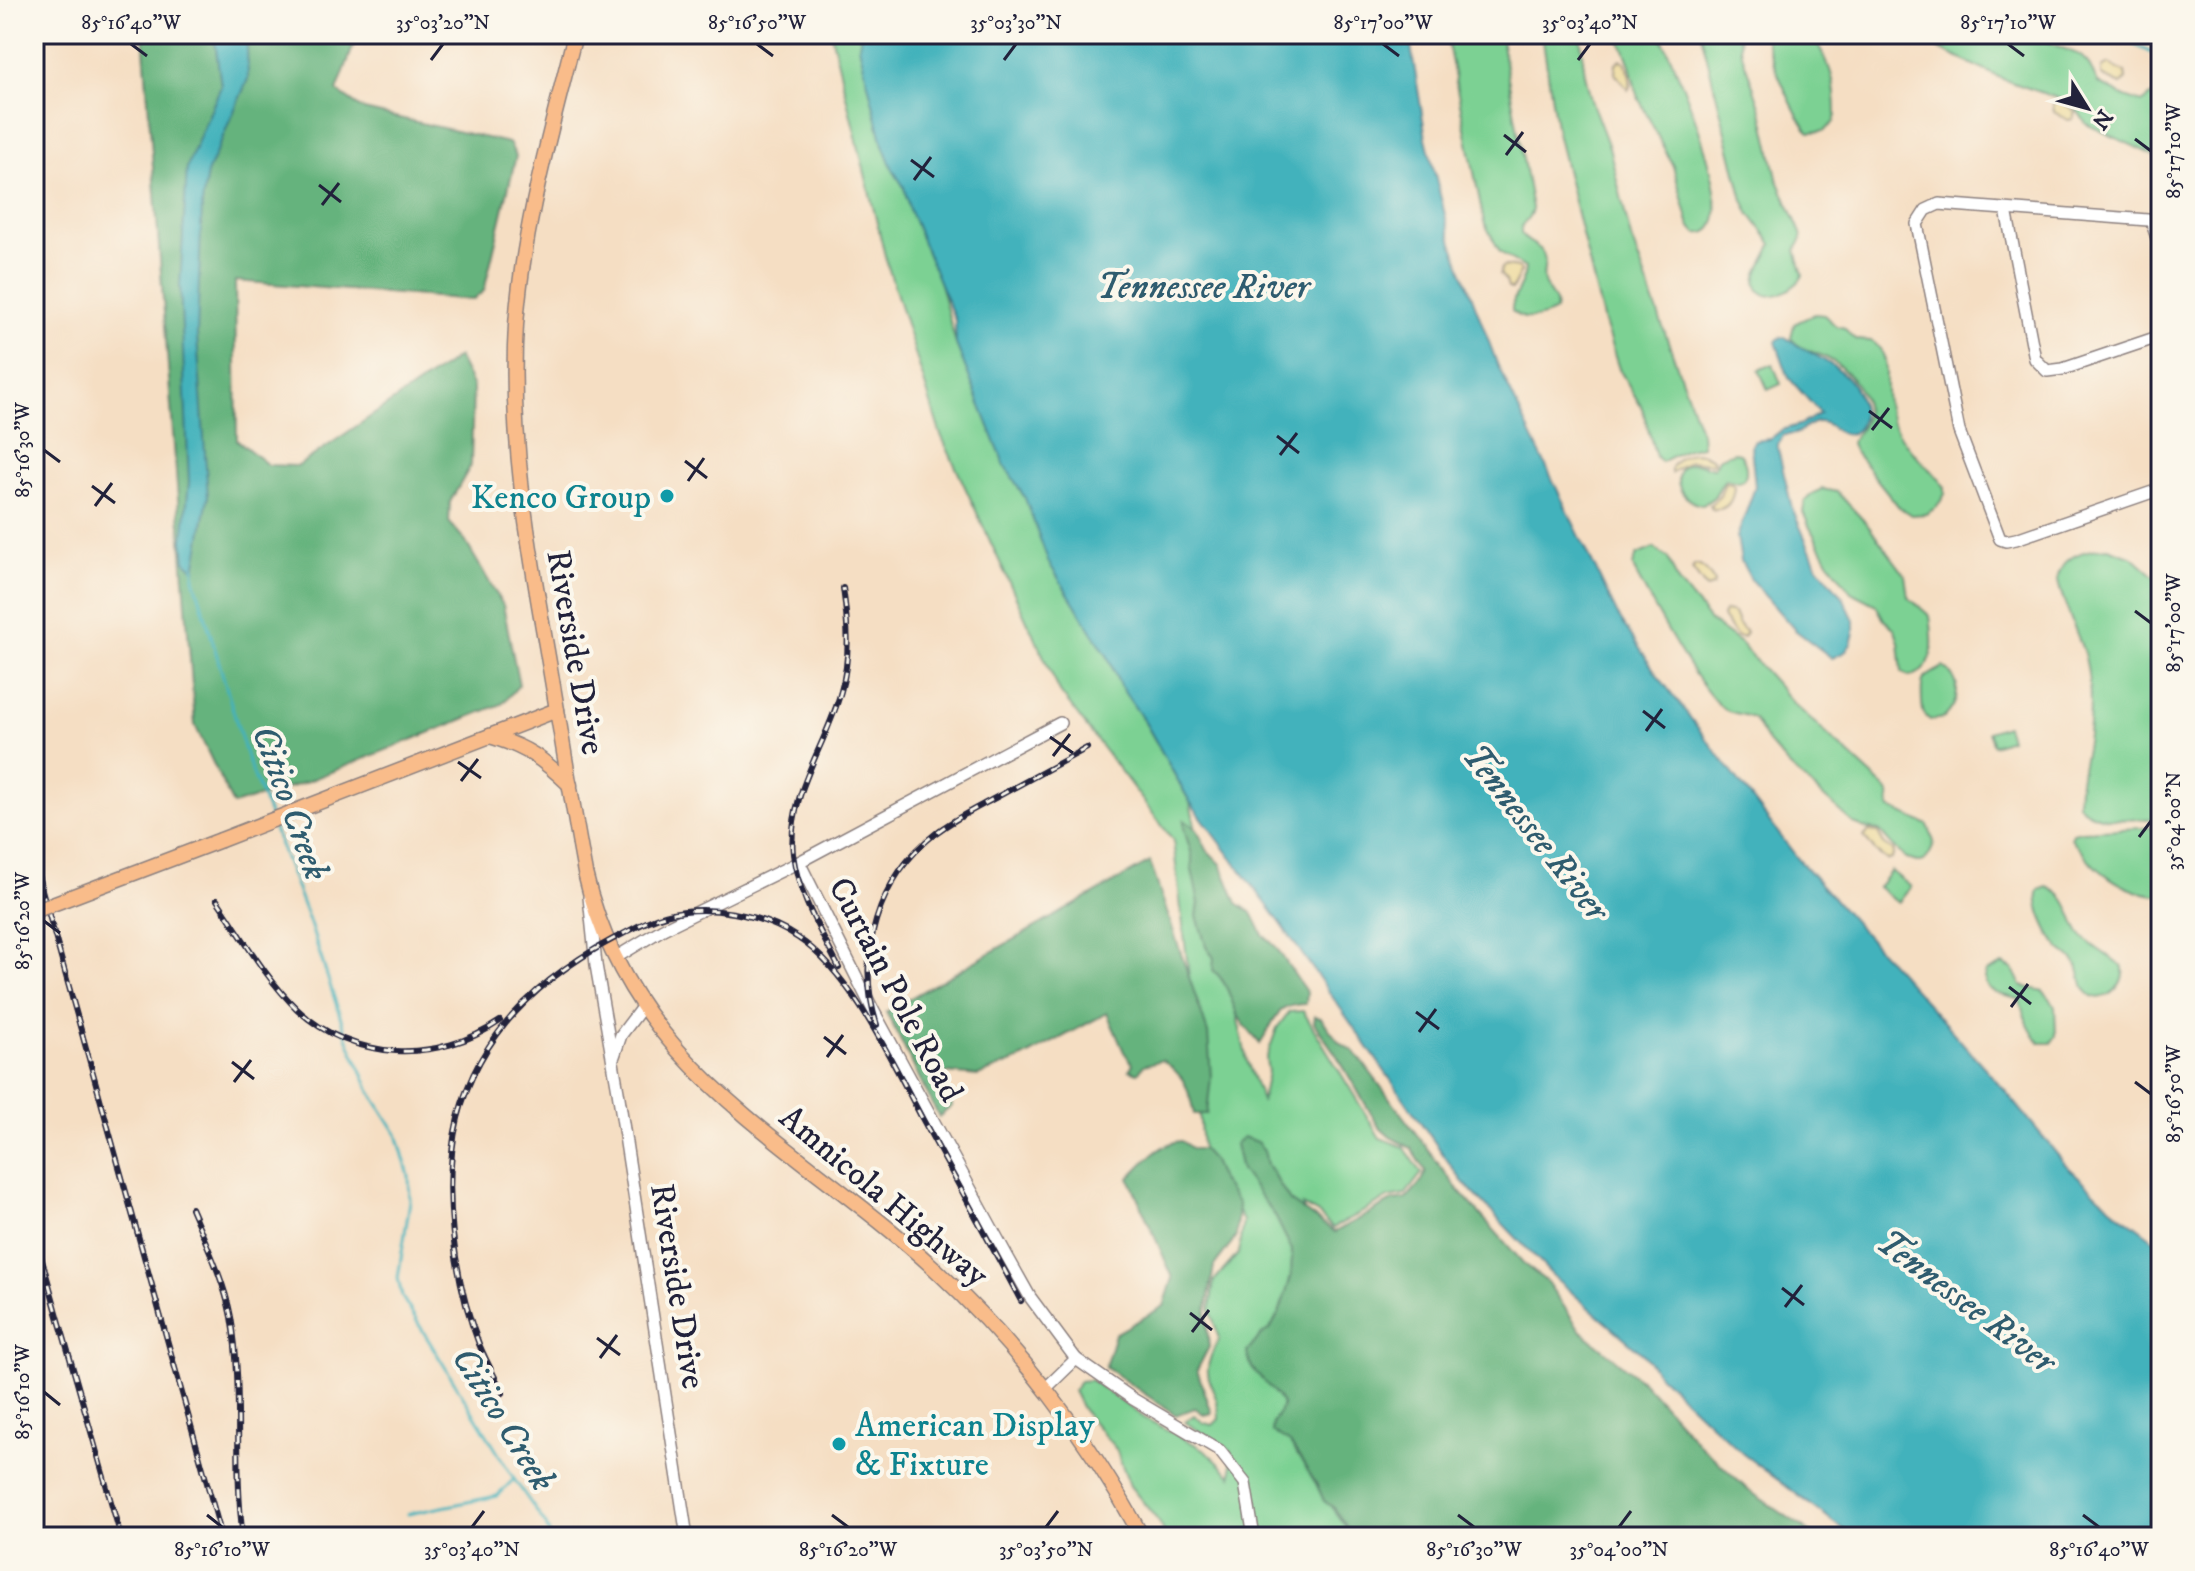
<svg xmlns="http://www.w3.org/2000/svg" width="2195" height="1571" viewBox="0 0 2195 1571" font-family="'IM FELL DW Pica',serif">
<style>
.green{fill:#7cd193;stroke:#4f7a67;stroke-width:2}
.forest{fill:#65b37d;stroke:#446a5c;stroke-width:2}
.sand{fill:#eeda9e;stroke:#887e6c;stroke-width:2}
.water{fill:#42b2bc;stroke:#326a7c;stroke-width:2}
.lines{fill:none;stroke-linecap:round;stroke-linejoin:round}
.stream{stroke:#42b2bc;stroke-width:3}
.minor-casing{stroke:#8c807f;stroke-width:14}
.major-casing{stroke:#8c807f;stroke-width:17}
.minor{stroke:#fff;stroke-width:11}
.major{stroke:#f9bc8a;stroke-width:14}
.rail-casing{stroke:#22223b;stroke-width:6}
.rail{stroke:#fbf7ec;stroke-width:3;stroke-dasharray:9;stroke-linecap:butt}
.major-bridge-casing{stroke:#8c807f;stroke-width:17;stroke-linecap:butt}
.major-bridge{stroke:#f9bc8a;stroke-width:14}
.ticks{fill:none;stroke:#22223b;stroke-width:3}
.culture-dot{fill:#0f9aa8;stroke:#fbf7ec;stroke-width:3}
.labels{text-anchor:middle;stroke-width:8;stroke-linejoin:round;paint-order:stroke}
.culture-label{font-size:34px;fill:#0d838f;stroke:#fbf7ec;text-anchor:end}
.street-label{font-size:34px;fill:#22223b;stroke:#fbf7ec}
.water-label{font-size:36px;font-style:italic;fill:#2f5c6f;stroke:#fbf7ec}
.neatline{fill:none;stroke:#22223b;stroke-width:3}
.ticks-label{font-size:20px;text-anchor:middle;fill:#22223b}
</style>
<rect width="100%" height="100%" fill="#fbf7ec"/>
<filter id="ink" filterUnits="userSpaceOnUse"><feTurbulence type="fractalNoise" baseFrequency=".0125" numOctaves="2"/><feDisplacementMap in="SourceGraphic" scale="16" xChannelSelector="R" yChannelSelector="G"/><feConvolveMatrix kernelMatrix="1 2 1 2 8 2 1 2 1" color-interpolation-filters="sRGB"/></filter>
<filter id="wash" filterUnits="userSpaceOnUse"><feTurbulence type="fractalNoise" baseFrequency=".006" numOctaves="4" result="noise"/><feDisplacementMap in="SourceGraphic" scale="32" xChannelSelector="R" yChannelSelector="G"/><feGaussianBlur stdDeviation="1.8" result="paint"/><feColorMatrix in="noise" values="0 0 0 0 0 0 0 0 0 0 0 0 0 0 0 0 0 1.4 0 .05"/><feComposite in="paint" operator="in"/></filter>
<g filter="url(#wash)">
<rect width="100%" height="100%" fill="#f5dec3"/>
<g class="green">
<path d="M831 34H874L956 344 1108 657 1190 802 1247 1061 1262 1101 1268 1072 1266 1059 1277 1028 1289 1012 1303 1011 1380 1138 1404 1147 1422 1173 1405 1195 1388 1198 1333 1228 1317 1213 1302 1205 1321 1256 1277 1394 1319 1490 1353 1537H1167L1159 1522 1130 1486 1116 1449 1082 1409 1073 1391 1080 1381 1091 1380 1146 1419 1204 1449 1232 1476 1231 1451 1185 1422 1194 1415 1204 1423 1213 1425 1219 1419C1219 1381 1194 1383 1219 1339L1210 1309 1214 1281 1238 1254 1243 1221 1202 1149 1189 977 1173 840 1060 692 940 433 886 260Z"/>
<path d="M1446 34H1500L1532 208C1532 219 1520 221 1521 233 1526 243 1534 243 1541 250 1549 260 1541 271 1544 282 1547 294 1558 298 1555 311 1543 318 1522 323 1512 311 1511 296 1525 284 1525 268L1500 252 1484 222Z"/>
<path d="M1542 34H1580L1585 74 1591 100 1609 147 1631 238 1701 433 1702 446 1684 450 1661 462 1656 457 1642 408 1619 369 1604 323 1557 133Z"/>
<path d="M1618 34H1660C1671 56 1754 242 1696 233L1690 226 1673 166 1637 95 1630 65Z"/>
<path d="M1701 34H1739L1740 48 1763 115 1777 178 1801 233 1802 238 1796 250 1803 275C1797 289 1765 307 1757 286 1753 274 1769 256 1772 244L1749 213 1743 200Z"/>
<path d="M1765 34H1812C1830 64 1836 79 1836 115L1834 122 1824 131 1810 132C1798 124 1766 50 1765 34Z"/>
<path d="M1897 34H2028L2080 55 2088 63 2098 83 2125 97 2142 103 2155 93H2161V159L2086 124 2076 108 2063 100 2005 80 1929 44Z"/>
<path d="M1815 314 1824 315 1836 326 1845 328C1853 340 1857 341 1872 341 1896 358 1880 387 1889 412 1895 431 1910 450 1924 464 1932 472 1940 477 1945 488V494L1937 507 1926 514 1911 515 1899 507 1854 451 1851 443C1854 435 1862 430 1864 421 1872 395 1845 366 1823 356 1811 351 1799 349 1791 338L1794 324Z"/>
<path d="M1773 364 1781 384 1768 390 1759 370Z"/>
<path d="M1734 452 1740 453C1745 461 1749 472 1743 480L1738 482 1725 479 1714 497 1703 505C1676 503 1667 463 1695 463 1701 464 1708 467 1714 468L1720 457Z"/>
<path d="M1822 489 1837 492 1866 523 1905 575 1908 597 1930 616C1933 638 1938 672 1909 676L1902 672 1899 643 1895 629 1884 620 1876 605 1851 592 1828 561 1809 526 1803 512 1805 501 1813 493Z"/>
<path d="M1654 548 1668 558 1678 582 1711 622 1740 643 1794 704 1880 783 1889 793 1890 808 1928 825 1934 842C1924 886 1892 846 1879 830L1862 828 1854 824 1788 765 1767 741 1754 719C1745 713 1733 715 1724 709 1701 694 1649 598 1634 570L1633 565 1637 555Z"/>
<path d="M2108 548 2133 557 2161 582V818C2135 819 2096 825 2078 804 2078 785 2082 767 2086 749 2091 718 2092 687 2085 657 2081 640 2055 586 2058 576 2064 554 2089 549 2108 548Z"/>
<path d="M1943 667C1963 680 1960 702 1944 718L1930 720C1922 714 1923 711 1922 702 1921 676 1920 681 1943 667Z"/>
<path d="M2006 726 2010 739 1993 745 1988 732Z"/>
<path d="M2161 827V895C2124 895 2091 867 2071 838L2073 833 2081 831Z"/>
<path d="M1891 871 1911 887 1898 903 1878 887Z"/>
<path d="M2047 887C2071 896 2069 916 2080 933 2089 946 2109 955 2122 966 2129 982 2105 1007 2089 994 2080 987 2083 974 2077 965 2073 957 2065 954 2059 948 2049 935 2033 905 2039 890Z"/>
<path d="M2002 964 2013 969 2021 986 2043 991 2050 998 2055 1007 2056 1036 2051 1043H2040C2027 1029 2025 1015 2019 999 2003 995 1980 994 1986 972Z"/>
</g>
<g class="forest">
<path d="M143 34H331L354 44 337 91 364 110 509 143 516 156 484 291 473 300 235 281 237 440 268 465 298 466 458 357 473 387 471 465 450 502 449 522 464 539 503 605 519 685 502 704 303 783 233 805 195 725Z"/>
<path d="M1184 820 1197 829 1207 850 1221 864 1237 903 1252 913 1263 935 1276 947 1300 983 1307 993 1306 1004C1272 1005 1277 1020 1260 1044 1254 1036 1248 1030 1242 1022 1229 1003 1231 985 1213 970L1214 958 1206 946 1197 916 1199 903 1192 870V855L1184 829Z"/>
<path d="M1150 862 1208 1033 1211 1077 1207 1114H1194C1188 1087 1186 1077 1162 1060L1144 1065 1138 1073 1129 1070 1133 1064 1124 1052 1107 1013 1023 1058 978 1076 936 1072 952 1106 939 1117 886 1012Z"/>
<path d="M1315 1016 1321 1018 1339 1042 1355 1052 1456 1187 1525 1265 1547 1282 1581 1331 1643 1382 1698 1443 1748 1490 1817 1537H1353L1334 1508 1324 1501 1317 1485 1290 1443 1272 1432 1273 1423 1283 1405C1273 1386 1248 1373 1247 1352L1262 1334 1270 1329 1279 1313 1291 1277 1292 1250 1275 1216 1241 1170 1235 1144 1243 1137 1257 1142 1264 1150 1267 1164 1290 1201 1335 1232 1392 1201 1406 1199 1422 1181 1426 1171 1411 1148 1390 1137 1379 1127 1337 1056 1314 1023Z"/>
<path d="M1181 1141 1193 1149H1202L1213 1161 1221 1180 1238 1204 1236 1237 1214 1266 1206 1314 1209 1347 1197 1370 1212 1413 1205 1415 1195 1408 1176 1415 1105 1367 1115 1334 1164 1306 1173 1278 1129 1178C1144 1163 1159 1143 1181 1141Z"/>
</g>
<g class="sand">
<path d="M1620 60 1625 62C1629 69 1633 84 1628 90L1615 73 1616 64Z"/>
<path d="M2109 64 2125 73 2126 79 2121 85 2102 76V68Z"/>
<path d="M2060 101 2075 111 2073 119 2068 120 2054 112 2053 104Z"/>
<path d="M1506 266 1518 268 1521 271 1512 289 1508 288 1506 281 1500 274 1501 268Z"/>
<path d="M1692 453 1703 454 1713 459 1714 463 1689 461 1671 473V467L1679 458Z"/>
<path d="M1725 482 1732 483 1734 487C1733 501 1727 511 1712 509L1710 505 1720 496Z"/>
<path d="M1695 565C1703 565 1710 575 1714 582L1713 586 1706 588 1692 569Z"/>
<path d="M1725 611 1734 613 1739 625 1746 632 1743 637H1737L1723 619 1722 616Z"/>
<path d="M1869 831 1878 832 1884 845 1894 851 1892 859 1887 860 1875 851 1864 837Z"/>
</g>
<g class="water">
<path d="M214 34H243L247 47 248 79 207 173 202 204 197 335 208 497 195 570 185 561 183 540 189 482 180 285 187 167 221 86Z"/>
<path d="M861 34H1409L1426 138 1452 243 1498 366 1617 614 1656 673 1799 860 2008 1094 2065 1164 2111 1207 2161 1245V1537H1854L1743 1454 1657 1373 1645 1356 1554 1277 1462 1181 1279 921 1190 802 1145 722 1120 686 1108 657 1049 563 1025 498 1004 464 956 344 955 320 909 209 904 187 893 170 883 145 859 46Z"/>
<path d="M1785 337C1815 359 1859 368 1862 412 1863 420 1860 429 1852 433 1838 438 1835 426 1824 423 1812 419 1806 429 1797 433 1793 435 1788 435 1784 435L1777 445 1792 508 1816 564 1843 597 1854 620V633L1851 644 1845 652 1832 658 1795 630 1751 580 1741 561 1737 537 1755 487 1751 445 1755 441 1770 439 1782 430 1802 424 1820 413 1789 378 1776 342 1779 338Z"/>
</g>
<g class="lines">
<g class="stream">
<path d="M2111 34 2161 57"/>
<path d="M194 568V578L248 761 270 817"/>
<path d="M272 824 309 921 348 1040 371 1093 397 1134 409 1176 410 1201 398 1278 402 1297 514 1479 546 1525 550 1537"/>
<path d="M408 1514 497 1496 514 1479"/>
</g>
</g>
</g>
<g filter="url(#ink)">
<g class="lines">
<g class="minor-casing">
<g id="minor">
<path d="M2006 210 2035 359 2047 371 2063 369 2161 336"/>
<path d="M2151 220 2161 250"/>
<path d="M2161 221 1939 204 1926 210 1917 224 1959 431 2000 539 2006 541 2016 539 2161 489"/>
<path d="M799 862 873 1010 1007 1256 1030 1297 1076 1359 1045 1389"/>
<path d="M589 897 596 965 618 1091 687 1537"/>
<path d="M615 958 663 929 799 862 1060 723"/>
<path d="M614 1056 621 1035 643 1006"/>
<path d="M1076 1359 1133 1399 1219 1450 1245 1483 1254 1537"/>
</g>
</g>
<g class="major-casing">
<g id="major">
<path d="M575 34C551 131 523 225 516 325 509 436 528 543 547 651 560 725 571 799 585 873 632 1073 797 1142 935 1269 1017 1345 1089 1438 1142 1537"/>
<path d="M490 736C527 747 543 759 570 785"/>
<path d="M221 840 557 710"/>
</g>
</g>
<use href="#minor" class="minor"/>
<use href="#major" class="major"/>
<g class="rail-casing">
<g id="rail">
<path d="M34 861 222 1537"/>
<path d="M217 900C242 936 265 978 297 1009 353 1062 438 1064 500 1021"/>
<path d="M839 968C821 932 798 895 793 854 787 794 826 747 841 691 851 656 848 624 843 588"/>
<path d="M877 1025C855 955 877 879 936 833 954 819 975 809 995 798 1025 782 1056 765 1087 748"/>
<path d="M191 1208C206 1243 224 1280 231 1317 244 1390 233 1464 243 1537"/>
<path d="M34 1232 121 1537"/>
<path d="M503 1393C495 1377 486 1361 479 1344 454 1280 441 1186 458 1118 479 1033 541 977 615 938 631 930 647 920 665 915 707 903 762 914 798 938 852 973 893 1064 923 1120 956 1180 989 1241 1021 1301"/>
<path d="M34 1532 35 1537"/>
</g>
</g>
<use href="#rail" class="rail"/>
<g class="major-bridge-casing">
<path id="major-bridge" d="M34 911 221 840"/>
</g>
<use href="#major-bridge" class="major-bridge"/>
</g>
</g>
<path class="ticks" d="M131 44 147 56M757 44 773 56M1383 44 1399 56M2008 44 2024 56M431 60 443 44M1004 60 1016 44M1578 60 1590 44M1504 135 1526 152M2135 139 2151 151M1506 155 1523 132M911 160 934 177M914 180 931 157M319 185 341 202M322 205 339 183M1869 411 1892 428M1872 430 1889 408M1277 436 1299 453M44 450 60 462M1280 455 1297 433M685 461 707 478M688 481 704 458M92 486 115 503M95 506 112 483M2135 611 2151 623M1643 711 1665 728M1646 731 1662 709M1050 737 1073 753M1053 756 1070 734M458 762 481 778M461 781 478 759M2139 837 2151 821M44 921 60 933M2009 987 2031 1004M2011 1007 2028 984M1416 1012 1439 1029M1419 1032 1436 1009M824 1037 846 1054M827 1057 843 1035M232 1062 254 1079M234 1082 251 1060M2135 1082 2151 1094M1782 1288 1804 1305M1785 1307 1802 1285M1190 1313 1212 1330M1192 1332 1209 1310M597 1338 620 1355M600 1358 617 1335M44 1392 60 1405M207 1515 222 1527M832 1515 848 1527M1458 1515 1474 1527M2083 1515 2099 1527M472 1527 484 1511M1046 1527 1058 1511M1619 1527 1631 1511"/>
<g class="culture-dot">
<circle cx="667" cy="496" r="8"/>
<circle cx="839" cy="1444" r="8"/>
</g>
<g class="labels">
<g class="culture-label">
<text x="651" y="508">Kenco Group</text>
<text x="855" y="1436" text-anchor="start">American Display<tspan x="855" dy="39">&amp; Fixture</tspan></text>
</g>
<g class="street-label">
<text transform="translate(577 652) rotate(80)" y="12">Riverside Drive</text>
<text transform="translate(897 989) rotate(62)" y="12">Curtain Pole Road</text>
<text transform="translate(885 1195) rotate(40)" y="12">Amnicola Highway</text>
<text transform="translate(679 1286) rotate(81)" y="12">Riverside Drive</text>
</g>
<g class="water-label">
<text x="1203" y="298">Tennessee River</text>
<text transform="translate(292 802) rotate(70)" y="13">Citico Creek</text>
<text transform="translate(1537 831) rotate(52)" y="13">Tennessee River</text>
<text transform="translate(1967 1300) rotate(37)" y="13">Tennessee River</text>
<text transform="translate(505 1418) rotate(58)" y="13">Citico Creek</text>
</g>
</g>
<rect width="2195" height="1571" fill="none" stroke="#fbf7ec" stroke-width="88"/>
<g transform="translate(2087 108) rotate(127)" stroke="#fbf7ec" stroke-width="6" paint-order="stroke">
<path d="M0-6L14 30L0 20L-14 30Z" fill="#22223b"/>
<text y="-12" font-size="22" font-weight="bold" text-anchor="middle" fill="#22223b">N</text>
</g>
<rect x="44" y="44" width="2107" height="1483" class="neatline"/>
<g class="ticks-label">
<text x="131" y="29">85°16'40"W</text>
<text x="443" y="29">35°03'20"N</text>
<text x="757" y="29">85°16'50"W</text>
<text x="1016" y="29">35°03'30"N</text>
<text x="1383" y="29">85°17'00"W</text>
<text x="1590" y="29">35°03'40"N</text>
<text x="2008" y="29">85°17'10"W</text>
<text transform="translate(2173 151) rotate(-90)" y="7">85°17'10"W</text>
<text transform="translate(22 450) rotate(-90)" y="7">85°16'30"W</text>
<text transform="translate(2173 623) rotate(-90)" y="7">85°17'00"W</text>
<text transform="translate(2173 821) rotate(-90)" y="7">35°04'00"N</text>
<text transform="translate(22 921) rotate(-90)" y="7">85°16'20"W</text>
<text transform="translate(2173 1094) rotate(-90)" y="7">85°16'50"W</text>
<text transform="translate(22 1392) rotate(-90)" y="7">85°16'10"W</text>
<text x="222" y="1556">85°16'10"W</text>
<text x="472" y="1556">35°03'40"N</text>
<text x="848" y="1556">85°16'20"W</text>
<text x="1046" y="1556">35°03'50"N</text>
<text x="1474" y="1556">85°16'30"W</text>
<text x="1619" y="1556">35°04'00"N</text>
<text x="2099" y="1556">85°16'40"W</text>
</g>
</svg>
